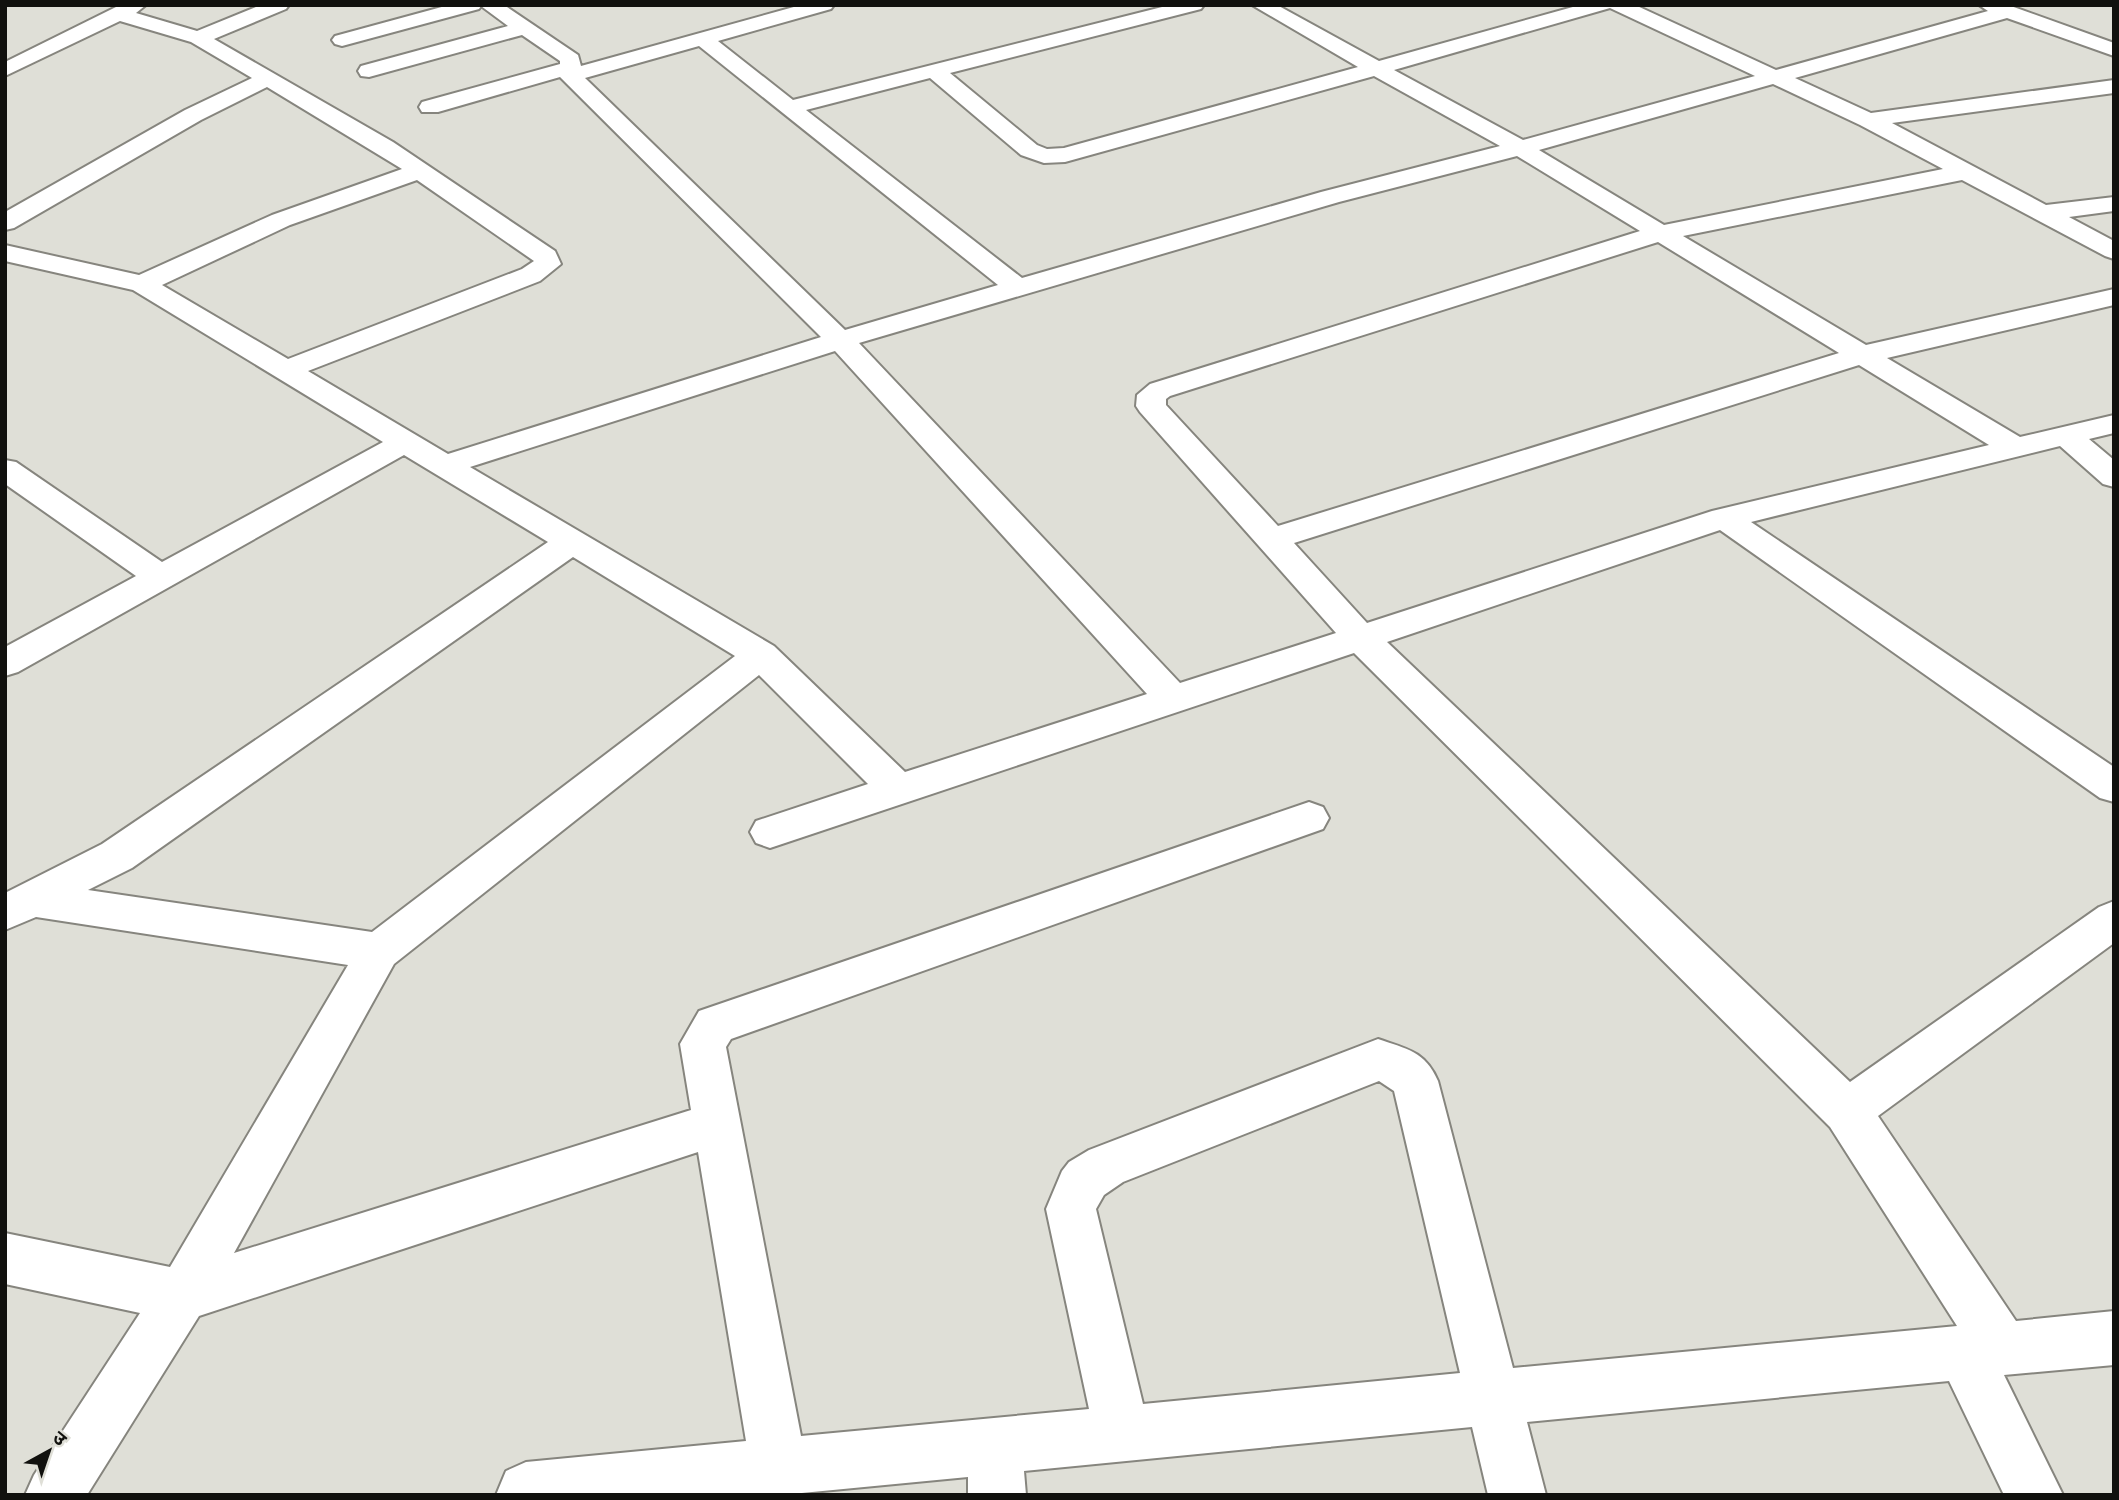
<svg xmlns="http://www.w3.org/2000/svg" width="2119" height="1500" viewBox="0 0 2119 1500" font-family="'Open Sans','Noto Sans Devanagari',sans-serif">
<style>
.lines{fill:none;stroke-linecap:round;stroke-linejoin:round}
.street-casing{stroke:#86857e;stroke-width:4}
.street{fill:#fff;fill-rule:evenodd}
</style>
<rect width="100%" height="100%" fill="#dfdfd7"/>
<g class="lines">
<g class="street-casing">
<path id="street" d="M120 5H146L136 13 197 31 261 5H289L286 9 214 39 393 142 555 251 561 264 540 281 308 371 448 454 821 337 560 77 438 112H422L419 107 422 102 560 64V61L522 35 369 77 361 76 358 71 361 66 508 26 481 6 479 9 342 46 335 44 332 40 335 36 449 5H504L578 55 581 66 801 5H834L831 9 718 41 793 100 1170 5H1204L1201 9 950 73 1037 145 1047 149 1064 148 1358 67 1252 5H1277L1379 61 1580 5H1635L1776 70 1988 11 1979 5H2008L2114 43V56L2007 18 1795 78 1871 113 2114 80V93L1892 123 2046 205 2114 197V211L2069 217 2114 241V259L2105 256 1962 180 1683 236 1866 345 2114 289V305L1887 358 2020 437 2114 415V433L2089 439 2114 460V487L2103 484 2060 446 1751 522 2114 767V802L2100 798 1720 530 1387 642 1850 1082 2099 907 2114 901V943L1878 1116 2016 1321 2114 1311V1365L2004 1375 2063 1495H2004L1949 1381 1527 1422 1546 1495H1488L1472 1427 1024 1471 1026 1495H968V1477L781 1495H496L506 1471 526 1462 746 1441 698 1152 199 1316 87 1495H25L34 1475 140 1313 5 1284V1233L170 1267 348 965 36 917 5 930V893L102 844 548 542 404 455 18 672 5 676V647L136 576 5 484V460L16 462 162 562 383 442 133 290 5 261V245L139 275 272 215 402 169 267 87 201 120 14 228 5 230V212L185 110 252 78 191 42 120 21 5 76V62ZM1610 8 1755 76 1523 140 1394 70ZM699 46 998 285 845 330 585 78ZM1374 76 1500 146 1321 192 1022 278 806 110 930 78 1021 155 1044 163 1065 162ZM1773 84 1860 125 1943 169 1664 225 1539 150ZM1517 156 1640 231 1150 384 1137 395 1136 406 1140 412 1336 633 1180 683 859 343 1339 202ZM417 180 534 261 522 269 288 359 162 285 290 225ZM1658 242 1839 353 1278 526 1166 405V399L1170 396ZM835 351 1147 694 905 772 774 646 470 467ZM1859 365 1989 445 1712 511 1367 623 1294 543ZM573 557 735 656 372 932 88 890 132 868ZM1354 653 1830 1127 1957 1326 1513 1368 1438 1081C1425 1051 1407 1049 1378 1039L1089 1150 1069 1162 1062 1171 1046 1209 1089 1409 801 1436 726 1047 731 1039 1323 829 1329 818 1323 807 1309 802 699 1011 680 1044 691 1110 234 1253 394 964 759 675 868 784 756 821 750 832 756 843 770 848ZM1379 1081 1394 1091 1460 1373 1143 1404 1096 1209 1104 1195 1123 1182Z"/>
</g>
<use href="#street" class="street"/>
</g>
<rect width="2119" height="1500" fill="none" stroke="#11110e" stroke-width="14"/>
<g transform="translate(49 1451) rotate(40)" stroke="#dfdfd7" stroke-width="5" paint-order="stroke">
<path d="M0-5L12 26L0 18L-12 26Z" fill="#11110e"/>
<text y="-10" font-size="19" font-weight="bold" text-anchor="middle" fill="#11110e">उ</text>
</g>
</svg>
